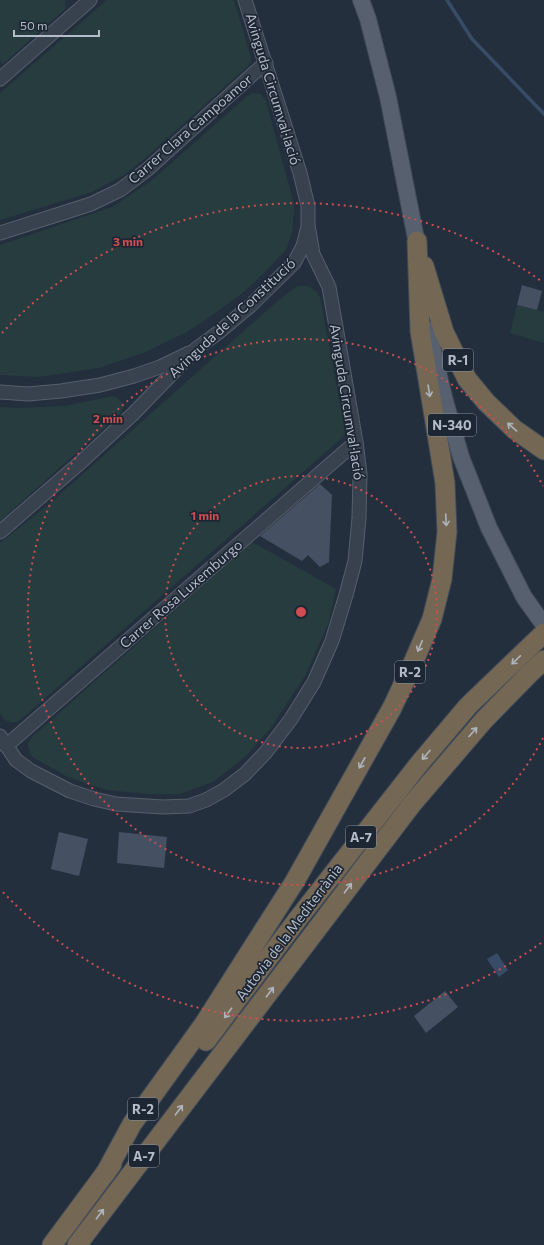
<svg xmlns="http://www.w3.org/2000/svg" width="544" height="1245" viewBox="0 0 544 1245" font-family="Commissioner,sans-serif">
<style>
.green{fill:#263c3f}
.water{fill:#394c67}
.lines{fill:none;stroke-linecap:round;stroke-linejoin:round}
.stream{stroke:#394c67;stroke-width:3.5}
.building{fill:#455162}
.minor-casing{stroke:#565f6c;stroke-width:15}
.major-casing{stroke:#414a57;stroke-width:18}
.highway-casing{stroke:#434c59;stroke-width:21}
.minor{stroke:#38414e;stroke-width:13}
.major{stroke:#56606e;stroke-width:16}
.highway{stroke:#746855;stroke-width:19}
.oneway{stroke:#aeb4bd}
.ring{fill:none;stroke:#ce4d50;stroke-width:2;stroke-dasharray:2 4}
.labels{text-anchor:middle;stroke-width:3.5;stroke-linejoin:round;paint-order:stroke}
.shield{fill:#1d2633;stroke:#878f9c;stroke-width:1}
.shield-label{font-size:13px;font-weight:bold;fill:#b4bcc9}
.street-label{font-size:14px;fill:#b4bcc9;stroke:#1d2633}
.centre{fill:#ce4d50;stroke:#1d2633;stroke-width:2}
.ring-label{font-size:12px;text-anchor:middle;font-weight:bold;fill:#ce4d50;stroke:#1d2633;stroke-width:3.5;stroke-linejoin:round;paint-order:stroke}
</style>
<rect width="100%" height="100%" fill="#242f3e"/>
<g class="green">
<path d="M0 0H65V9L3 64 0 61Z"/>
<path d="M107 0H234L251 58V61L248 66 143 160 124 175 92 192 0 220V93Z"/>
<path d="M253 93 261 94 266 101 294 204V214L292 233 286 250 256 281 239 296 204 321 185 333 143 353 99 368 39 377 0 375V245L112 207 151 181 246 97Z"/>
<path d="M298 286C308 285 315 288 320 297L345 431 343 437 19 721C11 724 4 722 0 713V543L49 504 273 305 293 289Z"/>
<path d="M517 305 544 312V343L510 333Z"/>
<path d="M113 396C122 399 125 405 121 413L0 521V407L18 408 65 406Z"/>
<path d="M252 542 336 589 329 622 305 676 270 729 246 756 213 782 180 794H148L107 790 68 777 34 758 31 755 28 747V743L32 737Z"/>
</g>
<path class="water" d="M497 953 508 970 499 977 487 959Z"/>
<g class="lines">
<path class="stream" d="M447 0 472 39 544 114"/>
</g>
<g class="building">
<path d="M522 285 542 291 537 310 517 305Z"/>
<path d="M320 484 332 495 329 562 320 567 308 555 302 561 260 536Z"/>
<path d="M59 832 88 839 79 876 51 869Z"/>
<path d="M119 832 167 837 164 868 117 863Z"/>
<path d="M445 991 458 1007 426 1033 414 1016Z"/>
</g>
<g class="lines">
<g class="minor-casing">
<g id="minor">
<path d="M0 79 90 0"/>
<path d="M0 233 91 204 120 190 148 169 254 73 266 63"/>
<path d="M0 392 28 394 61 391 100 385 134 376 160 367 189 353"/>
<path d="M0 532 81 462 133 414 196 349 219 332 250 306 294 263 303 246 307 230"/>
<path d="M0 736 16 760 31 771 70 791 94 799 116 804 163 807 189 806 206 800 224 790 245 774 266 752 291 719 314 682 332 641 346 595 355 561 359 518 360 474 356 442 329 287 313 254 308 225V206L300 173 245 0"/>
<path d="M6 746 356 442"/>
</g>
</g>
<g class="major-casing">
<g id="major">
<path d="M361 0 368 19 388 97 419 254"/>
<path d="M429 330 431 343 445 401 461 457 489 528 524 597 544 625"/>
</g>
</g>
<g class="highway-casing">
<g id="highway">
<path d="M424 266 444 332 467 379 486 402 514 429 544 450"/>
<path d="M206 1041 297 920 419 764 468 706 544 633"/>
<path d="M105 1174 132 1124 204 1024 295 881 392 708 410 670 432 619 442 579 447 532 445 483 420 331 417 241"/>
<path d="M52 1245 112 1164"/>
<path d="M77 1245 412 804 484 720 530 673 544 660"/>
</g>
</g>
<use href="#minor" class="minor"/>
<use href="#major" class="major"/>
<use href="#highway" class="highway"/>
</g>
<defs><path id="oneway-shaft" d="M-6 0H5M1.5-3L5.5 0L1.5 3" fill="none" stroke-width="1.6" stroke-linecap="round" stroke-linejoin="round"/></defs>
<g class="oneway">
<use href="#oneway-shaft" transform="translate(429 391) rotate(81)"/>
<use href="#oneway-shaft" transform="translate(512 427) rotate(-139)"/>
<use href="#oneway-shaft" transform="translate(446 520) rotate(87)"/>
<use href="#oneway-shaft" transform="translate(420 646) rotate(113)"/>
<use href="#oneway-shaft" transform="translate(516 660) rotate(136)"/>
<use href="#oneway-shaft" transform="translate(473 732) rotate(-49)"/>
<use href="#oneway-shaft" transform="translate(426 755) rotate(131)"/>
<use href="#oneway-shaft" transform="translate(362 763) rotate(119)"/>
<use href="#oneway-shaft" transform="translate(348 888) rotate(-53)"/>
<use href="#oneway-shaft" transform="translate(270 992) rotate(-53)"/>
<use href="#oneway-shaft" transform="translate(228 1013) rotate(127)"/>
<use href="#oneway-shaft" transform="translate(179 1110) rotate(-53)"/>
<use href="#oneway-shaft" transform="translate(100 1214) rotate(-53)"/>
</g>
<g class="ring">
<circle cx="301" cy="612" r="136"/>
<path d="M543 738A273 273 0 1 1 543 486"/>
<path d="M541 943A409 409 0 0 1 2 891M2 333A409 409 0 0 1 541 281"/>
</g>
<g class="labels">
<g class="shield">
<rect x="443" y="349" width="30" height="22" rx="3"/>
<rect x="428" y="414" width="48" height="22" rx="3"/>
<rect x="395" y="661" width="30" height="22" rx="3"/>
<rect x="346" y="826" width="30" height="22" rx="3"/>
<rect x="128" y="1098" width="30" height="22" rx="3"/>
<rect x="129" y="1145" width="30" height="22" rx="3"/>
</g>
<g class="shield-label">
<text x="458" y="365">R-1</text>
<text x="452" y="430">N-340</text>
<text x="410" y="677">R-2</text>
<text x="361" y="842">A-7</text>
<text x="143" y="1114">R-2</text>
<text x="144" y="1161">A-7</text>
</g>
<g class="street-label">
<text transform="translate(273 89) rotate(73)" y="5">Avinguda Circumval·lació</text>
<text transform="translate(190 129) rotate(-41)" y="5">Carrer Clara Campoamor</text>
<text transform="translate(232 318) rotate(-43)" y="5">Avinguda de la Constitució</text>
<text transform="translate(347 402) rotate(81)" y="5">Avinguda Circumval·lació</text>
<text transform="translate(181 594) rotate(-41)" y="5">Carrer Rosa Luxemburgo</text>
<text transform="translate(289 932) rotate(-53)" y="5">Autovia de la Mediterrània</text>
</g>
</g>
<circle cx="301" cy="612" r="6" class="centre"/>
<g class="ring-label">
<text x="128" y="246">3 min</text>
<text x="108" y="423">2 min</text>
<text x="205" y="520">1 min</text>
</g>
<path d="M14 30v6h85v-6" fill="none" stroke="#b4bcc9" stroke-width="2"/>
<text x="20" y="30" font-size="12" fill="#b4bcc9" stroke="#1d2633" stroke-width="3" paint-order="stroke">50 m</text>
</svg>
